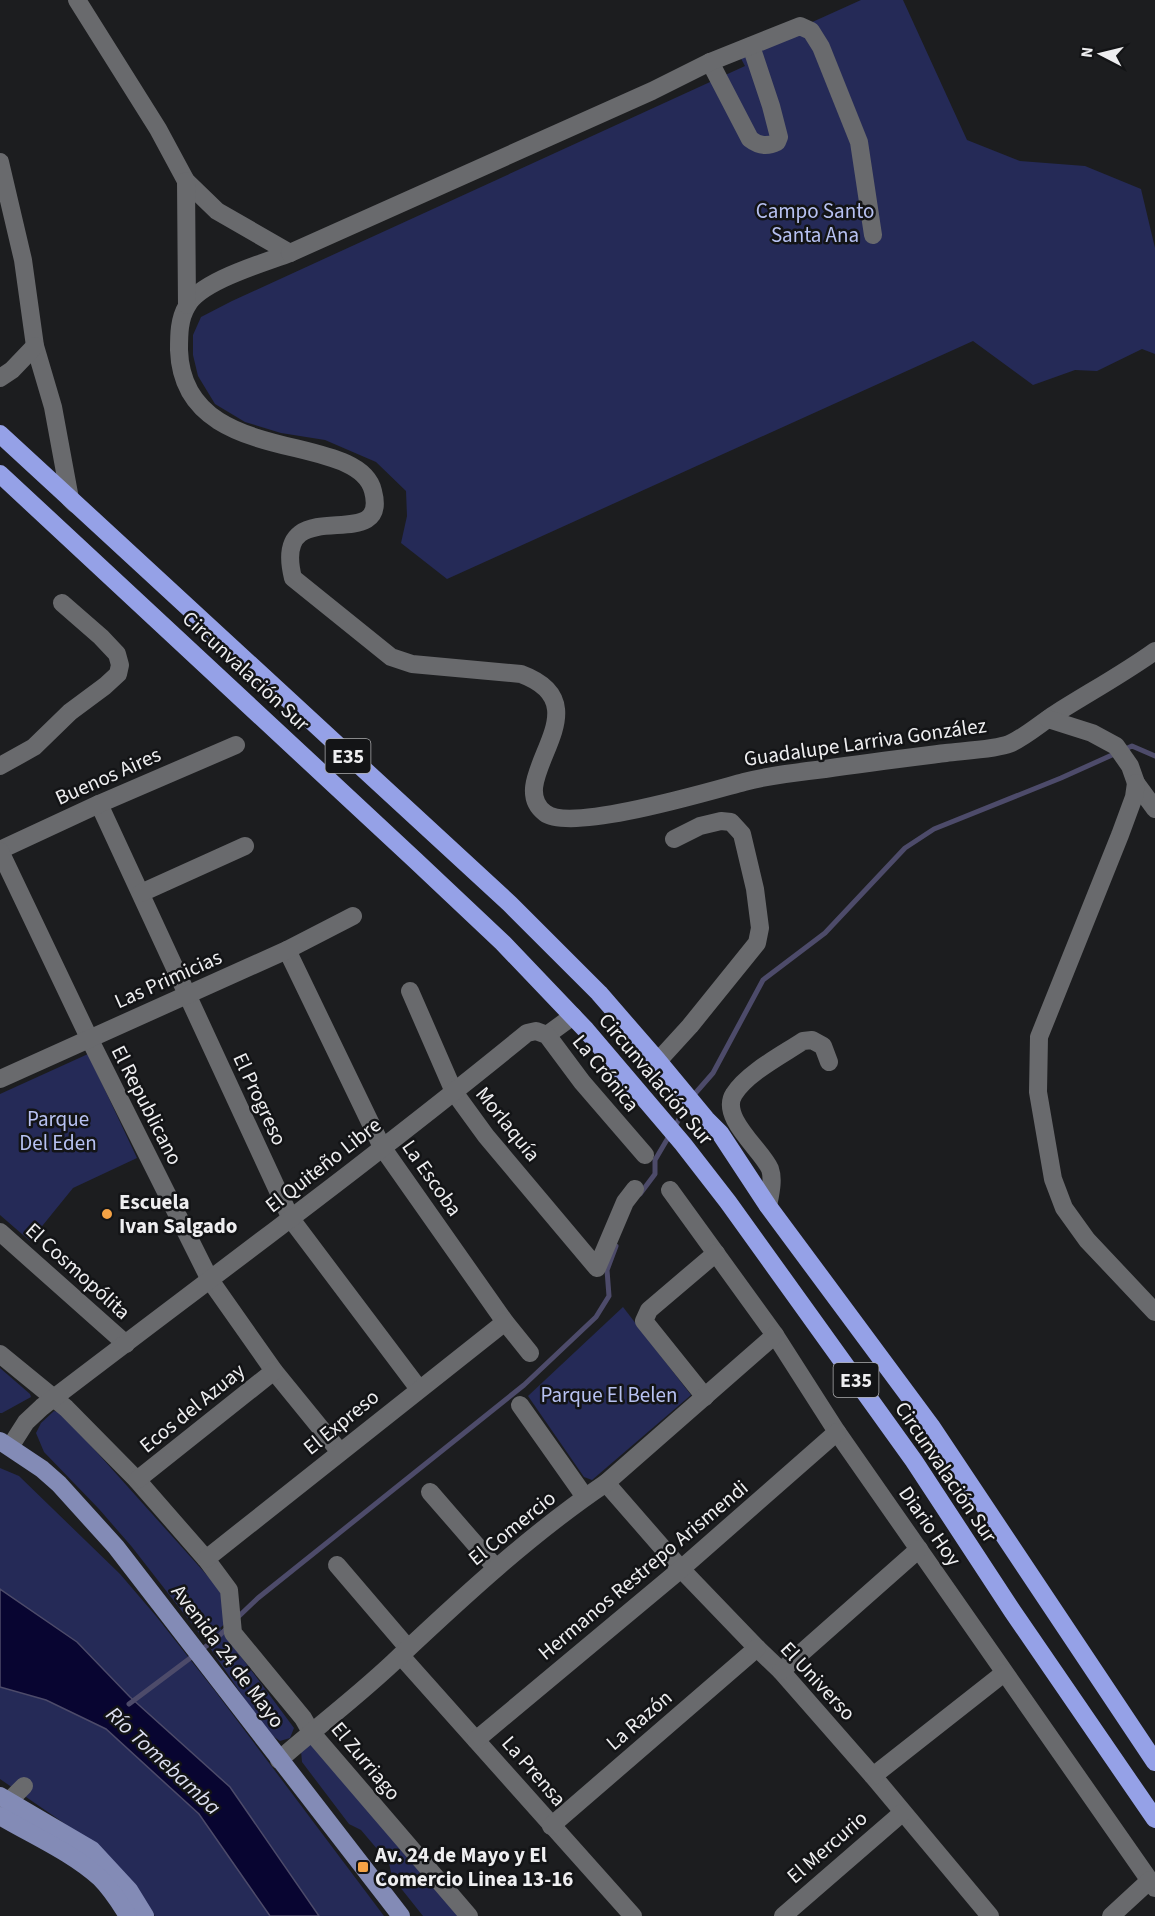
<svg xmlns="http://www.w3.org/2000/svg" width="1155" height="1916" viewBox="0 0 1155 1916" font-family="'Source Sans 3',sans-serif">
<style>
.green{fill:#252a57}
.water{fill:#080531;stroke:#4d4b6a;stroke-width:1.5}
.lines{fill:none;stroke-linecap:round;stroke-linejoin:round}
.stream{stroke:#4d4b6a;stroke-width:5}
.minor{stroke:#696a6d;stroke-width:18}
.major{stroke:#838bb6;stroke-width:18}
.highway{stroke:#95a1e7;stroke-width:18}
.poi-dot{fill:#f5a345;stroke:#131416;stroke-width:2}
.labels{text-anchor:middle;stroke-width:5;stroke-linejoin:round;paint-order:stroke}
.shield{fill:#131416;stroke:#acadaf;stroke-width:1.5}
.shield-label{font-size:20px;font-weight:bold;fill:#eeeef0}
.park-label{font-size:21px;fill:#b7c1f1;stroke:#131416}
.street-label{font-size:21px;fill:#eeeef0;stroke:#131416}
.poi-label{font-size:21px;font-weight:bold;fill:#eeeef0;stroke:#131416;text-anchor:start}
.water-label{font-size:22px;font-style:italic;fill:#dde0f1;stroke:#131416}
</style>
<rect width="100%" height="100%" fill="#1c1d1f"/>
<g class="green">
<path d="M861 0H903L967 140 1020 161 1085 166 1141 189 1155 248V354L1142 349 1097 371 1075 370 1033 385 973 341 447 579 401 543 407 516 406 491 376 462 325 440 281 433 245 422 215 404 198 376 193 355V335L201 317 232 301 745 66 739 55Z"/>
<path d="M88 1054 137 1158 73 1188 30 1241 0 1215V1094Z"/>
<path d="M623 1307 691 1395 592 1480 584 1477 528 1396Z"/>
<path d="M0 1368 30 1394 31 1397 2 1413H0Z"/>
<path d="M54 1411 58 1412 68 1420 239 1611 220 1628 294 1728 290 1738 280 1741 267 1732 206 1642 132 1547 99 1509 44 1452 36 1433 41 1423Z"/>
<path d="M0 1468 19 1476 120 1574 156 1616 215 1691 384 1916H319L230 1787 130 1697 77 1642 0 1589Z"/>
<path d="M0 1687 46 1700 106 1729 199 1814 270 1916H155L97 1846 0 1779Z"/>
<path d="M310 1743 459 1916H423L392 1877 389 1863 361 1830 349 1824 302 1762 301 1751Z"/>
</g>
<path class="water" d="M0 1589 77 1642 130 1697 230 1787 319 1916H270L199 1814 106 1729 46 1700 0 1687Z"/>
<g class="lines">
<g class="stream">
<path d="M640 1194 655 1174V1160L692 1097 713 1073 763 980 825 933 905 848 934 829 1061 778 1132 746 1155 756"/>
<path d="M237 1618 258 1598 524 1385 596 1317 609 1296 607 1270 616 1246"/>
<path d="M129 1704 217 1638 228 1627"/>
</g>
<g class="minor">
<path d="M77 0 158 129 186 181 217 211 290 253C264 263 200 281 187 306 179 319 179 335 179 350 183 470 358 429 373 491 391 559 270 486 293 578L391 657 412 664 521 674C608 706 501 780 545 813 571 833 710 791 744 782 770 775 798 772 825 769 865 763 906 758 946 753 962 751 997 749 1009 744 1024 738 1041 723 1055 714 1088 693 1123 674 1155 651"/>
<path d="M710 62 750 139C759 146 767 147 777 142L779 137 771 106 751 46"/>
<path d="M0 162 23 260 35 346 53 407 70 499 75 504"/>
<path d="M186 181 187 305"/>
<path d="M290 253 652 91 710 62 800 26 811 31 821 47 859 142 873 235"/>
<path d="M0 378 12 370 35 346"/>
<path d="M1048 719 1092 733 1116 746 1130 766 1136 783 1155 809"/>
<path d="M0 766 34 747 70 712 105 686 118 674 120 665 117 654 101 637 62 603"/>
<path d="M1136 783 1134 797 1120 835 1039 1037 1038 1092 1053 1179 1064 1208 1087 1240 1155 1312"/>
<path d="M99 804 291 1219 419 1389"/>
<path d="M0 850 99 804 236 745"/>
<path d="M0 851 90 1040 210 1280 274 1371 340 1452"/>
<path d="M141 893 245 846"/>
<path d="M287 950 382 1147 505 1322 530 1353"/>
<path d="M410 991 454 1092 486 1136 597 1268 625 1202 635 1189"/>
<path d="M547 1035 573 1016"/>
<path d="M658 1061 690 1026 757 943 760 928 755 889 742 834 731 822 721 821 700 826 674 839"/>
<path d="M0 1079 287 950 353 916"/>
<path d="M670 1190 775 1335 837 1432 1155 1888"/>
<path d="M768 1206C770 1195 774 1180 770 1169 762 1150 719 1117 734 1094 747 1073 782 1055 803 1041L812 1040 823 1046 829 1062"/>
<path d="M0 1232 126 1344"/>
<path d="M0 1354 66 1408 137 1480 206 1559 229 1590 233 1633 303 1718 311 1732 469 1916"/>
<path d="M705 1397 644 1321 649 1310 716 1253"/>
<path d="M520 1405 585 1497"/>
<path d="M10 1447 26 1422 42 1407C204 1283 369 1162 527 1033L536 1031 547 1035 582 1082 645 1155"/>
<path d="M137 1480 274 1371"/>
<path d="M606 1483 681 1569 757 1648 781 1671 873 1776 990 1916"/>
<path d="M430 1492 496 1568"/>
<path d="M206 1559 505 1322"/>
<path d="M337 1565 408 1648"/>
<path d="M401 1656 633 1916"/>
<path d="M781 1671 919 1549"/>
<path d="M476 1740 681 1569 837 1432"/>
<path d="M279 1760C319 1725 362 1693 400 1656 465 1595 532 1533 606 1483L775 1335"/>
<path d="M873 1776 1004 1673"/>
<path d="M0 1810 24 1786"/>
<path d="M551 1826 757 1648"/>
<path d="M783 1916 902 1813"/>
<path d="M1111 1916 1150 1880"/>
</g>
<g class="major">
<path d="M0 1441 42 1469 59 1484 116 1547 401 1916"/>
<path d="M0 1796 92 1850 129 1890 145 1916"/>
<path d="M0 1816C32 1835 73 1853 100 1878 111 1889 120 1903 128 1916"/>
</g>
<g class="highway">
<path d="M0 434 510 904 599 993 658 1061 706 1119 720 1133 768 1206 931 1426 1155 1762"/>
<path d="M0 474 415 860 503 943 586 1030 683 1144 728 1202 914 1461 1013 1612 1155 1819"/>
</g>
</g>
<g class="poi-dot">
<circle cx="107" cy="1214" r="6"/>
<rect x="357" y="1861" width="12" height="12" rx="3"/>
</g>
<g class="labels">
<g class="shield">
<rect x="325.5" y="739" width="45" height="34" rx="4.5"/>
<rect x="833.5" y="1363" width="45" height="34" rx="4.5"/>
</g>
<g class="shield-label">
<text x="348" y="763">E35</text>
<text x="856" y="1387">E35</text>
</g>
<g class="park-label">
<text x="815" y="218">Campo Santo<tspan x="815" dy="24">Santa Ana</tspan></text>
<text x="58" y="1126">Parque<tspan x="58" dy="24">Del Eden</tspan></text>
<text x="609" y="1402">Parque El Belen</text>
</g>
<g class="street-label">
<text transform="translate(246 671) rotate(43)" y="7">Circunvalación Sur</text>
<text transform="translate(865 742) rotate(-8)" y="7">Guadalupe Larriva González</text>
<text transform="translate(108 776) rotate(-24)" y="7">Buenos Aires</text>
<text transform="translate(168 979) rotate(-24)" y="7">Las Primicias</text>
<text transform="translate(606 1073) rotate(51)" y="7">La Crónica</text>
<text transform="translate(656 1079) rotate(50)" y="7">Circunvalación Sur</text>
<text transform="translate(260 1099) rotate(65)" y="7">El Progreso</text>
<text transform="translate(147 1105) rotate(63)" y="7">El Republicano</text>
<text transform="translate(508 1124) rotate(51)" y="7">Morlaquía</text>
<text transform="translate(323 1165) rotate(-38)" y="7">El Quiteño Libre</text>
<text transform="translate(432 1178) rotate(55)" y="7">La Escoba</text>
<text transform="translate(78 1271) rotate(42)" y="7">El Cosmopólita</text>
<text transform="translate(192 1408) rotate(-39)" y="7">Ecos del Azuay</text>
<text transform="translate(341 1422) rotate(-39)" y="7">El Expreso</text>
<text transform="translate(946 1472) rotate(56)" y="7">Circunvalación Sur</text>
<text transform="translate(930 1526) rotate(55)" y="7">Diario Hoy</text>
<text transform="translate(512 1528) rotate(-39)" y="7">El Comercio</text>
<text transform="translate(643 1570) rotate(-40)" y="7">Hermanos Restrepo Arismendi</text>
<text transform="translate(228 1656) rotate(53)" y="7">Avenida 24 de Mayo</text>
<text transform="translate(818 1681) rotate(47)" y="7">El Universo</text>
<text transform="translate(639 1720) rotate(-41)" y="7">La Razón</text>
<text transform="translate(366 1761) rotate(50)" y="7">El Zurriago</text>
<text transform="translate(534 1771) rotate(49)" y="7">La Prensa</text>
<text transform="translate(827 1847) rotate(-41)" y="7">El Mercurio</text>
</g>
<g class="poi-label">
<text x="119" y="1209">Escuela<tspan x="119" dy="24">Ivan Salgado</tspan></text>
<text x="375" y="1862">Av. 24 de Mayo y El<tspan x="375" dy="24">Comercio Linea 13-16</tspan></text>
</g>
<g class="water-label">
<text transform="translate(164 1760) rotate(43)" y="8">Río Tomebamba</text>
</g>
</g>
<g transform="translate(1101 54) rotate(277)" stroke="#131416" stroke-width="4.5" paint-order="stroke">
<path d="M0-4.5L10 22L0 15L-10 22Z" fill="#eeeef0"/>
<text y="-9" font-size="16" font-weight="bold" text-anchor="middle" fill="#eeeef0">N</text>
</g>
</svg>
